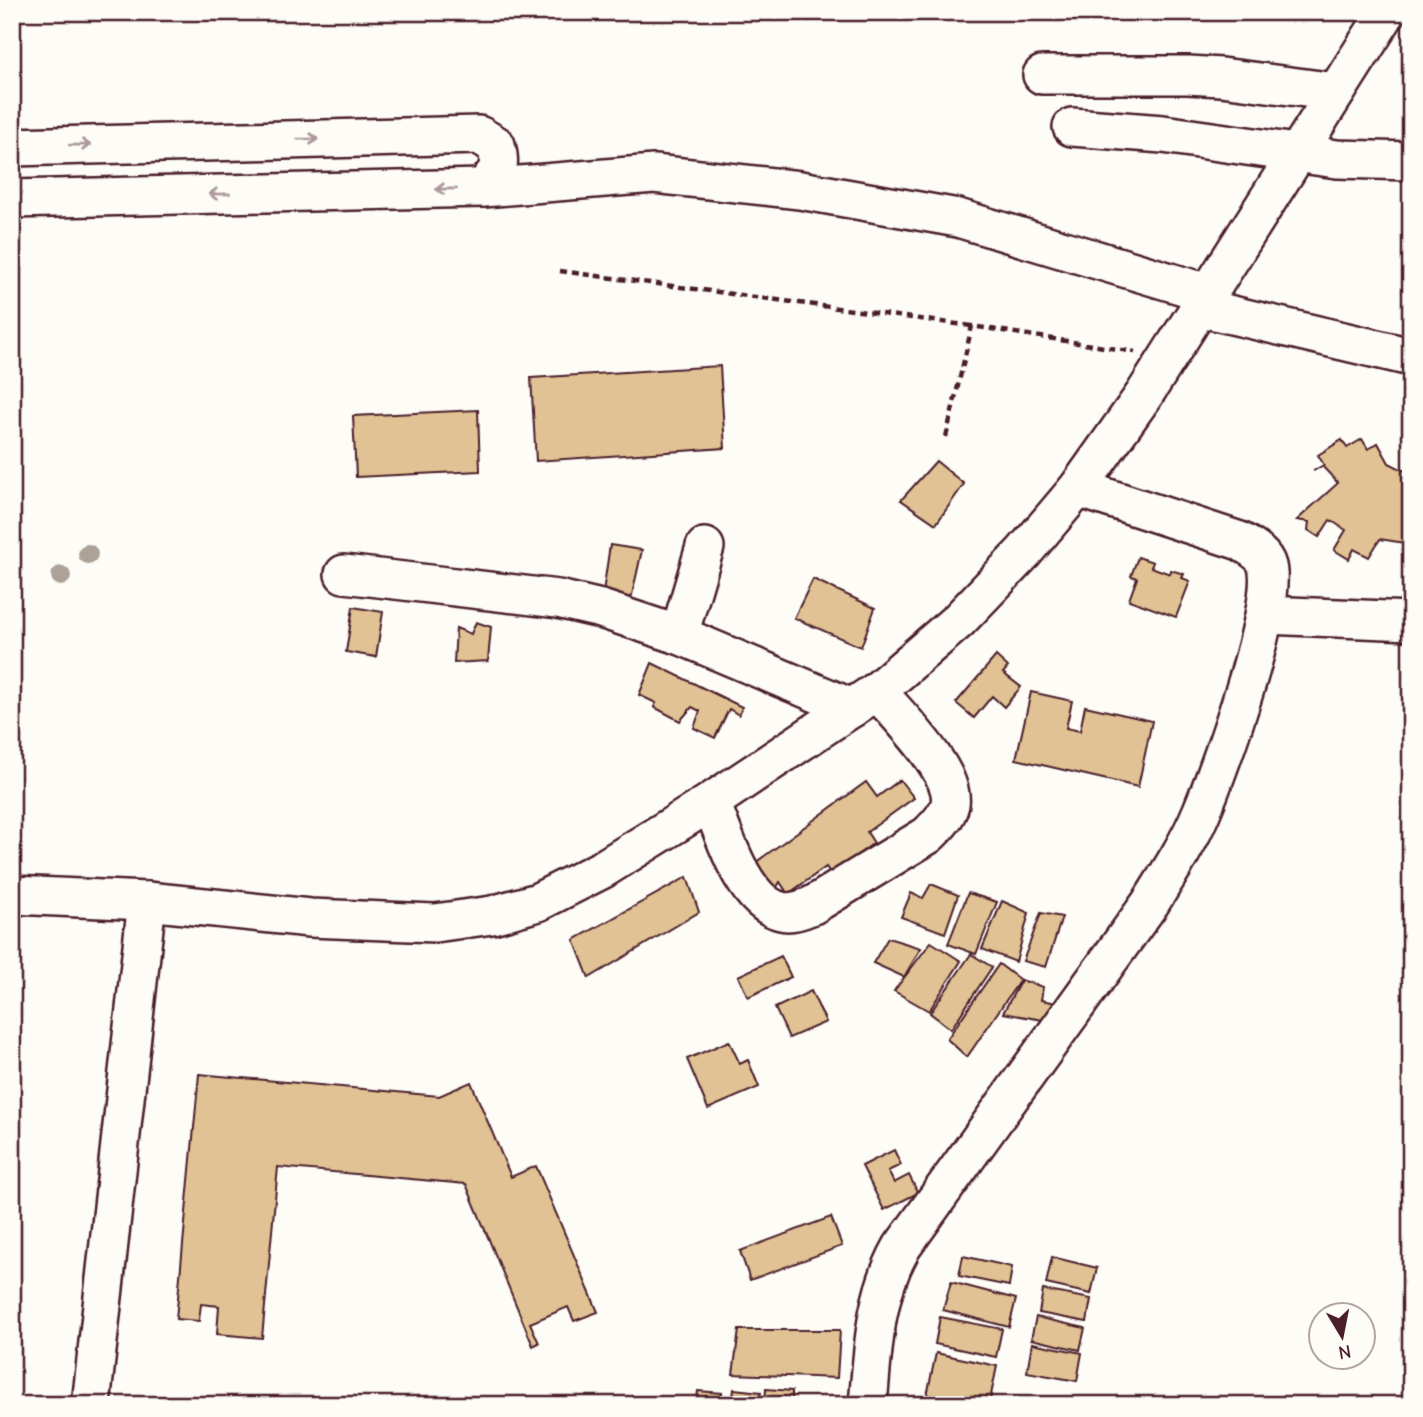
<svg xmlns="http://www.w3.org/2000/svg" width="1423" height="1417" viewBox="0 0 1423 1417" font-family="'Comic Neue',sans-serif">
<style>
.building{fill:#e0c294;stroke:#4a1f2b;stroke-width:2}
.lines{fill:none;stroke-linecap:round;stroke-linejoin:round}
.minor-casing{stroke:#4a1f2b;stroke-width:42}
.path{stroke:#4a1f2b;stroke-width:4.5;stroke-dasharray:7 5;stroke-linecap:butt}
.minor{stroke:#fdfcf7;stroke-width:37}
.tree{fill:#ada298}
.oneway{stroke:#ac999b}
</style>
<rect width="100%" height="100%" fill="#fdfcf7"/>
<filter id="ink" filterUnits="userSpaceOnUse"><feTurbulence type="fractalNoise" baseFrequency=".0143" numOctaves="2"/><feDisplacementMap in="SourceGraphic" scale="14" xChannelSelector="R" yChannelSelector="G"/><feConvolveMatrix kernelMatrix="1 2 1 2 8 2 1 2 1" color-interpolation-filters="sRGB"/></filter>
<g filter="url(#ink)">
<g class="building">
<path d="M720 366 725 448 536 461 531 378Z"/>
<path d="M478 410 480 471 356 477 353 416Z"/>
<path d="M1362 439 1368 449 1378 443 1389 463 1411 474V544L1380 539 1369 557 1354 549 1349 559 1334 550 1346 530 1330 520 1319 537 1308 530 1309 522 1297 520 1338 483 1322 466 1313 471 1324 465 1318 455 1342 440 1347 448Z"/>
<path d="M936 461 964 484 936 524 901 500Z"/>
<path d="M610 545 642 550 630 604 602 599Z"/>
<path d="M1138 557 1153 562 1151 567 1170 574 1171 570 1184 574 1182 578 1190 581 1176 617 1129 600 1137 578 1131 576Z"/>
<path d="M813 579 875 608 861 647 794 618Z"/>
<path d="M353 607 383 612 376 657 346 652Z"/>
<path d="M476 622 491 627 488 661 454 663 456 628 471 634Z"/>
<path d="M996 656 1008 667 1003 673 1021 687 1004 707 992 696 974 718 956 703Z"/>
<path d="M652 663 742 707 739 715 729 709 715 738 694 728 700 711 692 707 680 721 654 707 656 703 639 695Z"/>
<path d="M1031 692 1072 701 1066 728 1080 731 1085 706 1152 721 1138 787 1016 759Z"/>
<path d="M900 780 914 798 867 832 874 843 831 874 826 867 788 894 780 882 770 898 748 868 866 782 877 797Z"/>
<path d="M687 877 699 912 589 978 574 940Z"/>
<path d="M931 884 958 895 945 933 901 917 911 893 923 898Z"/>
<path d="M968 893 997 902 976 954 948 944Z"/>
<path d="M1002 901 1029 913 1016 962 982 949Z"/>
<path d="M1041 913 1062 917 1046 967 1023 961Z"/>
<path d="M888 938 921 948 904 977 873 963Z"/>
<path d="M931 942 961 961 929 1011 894 991Z"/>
<path d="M971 954 992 967 951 1029 930 1013Z"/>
<path d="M781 956 791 977 748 997 738 976Z"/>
<path d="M999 964 1020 980 967 1057 947 1039Z"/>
<path d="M1021 980 1043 987 1041 1000 1071 1006 1060 1023 1003 1013Z"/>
<path d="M811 991 826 1022 789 1038 775 1008Z"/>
<path d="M729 1041 740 1064 748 1060 759 1087 708 1109 687 1059Z"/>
<path d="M199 1074 439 1096 471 1082 511 1177 536 1166 598 1312 574 1321 568 1307 530 1323 539 1343 533 1346 466 1184 278 1167 262 1338 217 1334 219 1306 201 1304 199 1321 176 1319Z"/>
<path d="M894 1150 901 1165 888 1171 894 1183 909 1175 918 1193 884 1210 862 1166Z"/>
<path d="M831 1217 842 1246 750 1280 740 1251Z"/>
<path d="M963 1256 1012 1267 1009 1286 959 1276Z"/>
<path d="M1052 1257 1097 1268 1091 1294 1046 1284Z"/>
<path d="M951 1282 1016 1299 1009 1327 943 1310Z"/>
<path d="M1043 1290 1091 1299 1087 1322 1039 1313Z"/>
<path d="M940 1317 1002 1329 996 1357 935 1344Z"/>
<path d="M1036 1317 1085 1328 1080 1350 1031 1339Z"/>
<path d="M739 1330H840L837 1378 733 1374Z"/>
<path d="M1032 1343 1082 1353 1077 1381 1027 1372Z"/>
<path d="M936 1353 997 1366 989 1405H925Z"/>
<path d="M734 1389 761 1392 759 1405H732Z"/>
<path d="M766 1389 792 1391V1405H765Z"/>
<path d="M698 1391 722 1393 721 1405H696Z"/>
</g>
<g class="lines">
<g class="minor-casing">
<g id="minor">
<path d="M1042 75H1188L1221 77 1336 92"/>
<path d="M1072 127 1163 134 1337 159 1411 161"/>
<path d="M12 147 479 135 496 145C502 168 498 171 483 188L12 199"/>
<path d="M483 188 654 174 800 190 958 218 1207 293"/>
<path d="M1198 307 1411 357"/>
<path d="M344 574 558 599 601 609 679 635 852 708"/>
<path d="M1265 615 1411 621"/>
<path d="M679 635 705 547"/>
<path d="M711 802C724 834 743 902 781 911 792 914 803 909 813 905L928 835C937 826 947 817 950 804 956 772 898 716 877 691"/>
<path d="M12 895 147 901 310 918 435 923 492 915 538 902 603 869 711 802 877 691 959 620 1024 552 1078 488 1144 395 1387 12"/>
<path d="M91 1405 147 901"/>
<path d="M868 1405C873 1350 874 1296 902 1247L1151 902C1169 873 1188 844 1201 813 1220 768 1278 607 1267 566 1264 554 1250 547 1240 541L1078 488"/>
</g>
</g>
<g class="path">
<path d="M560 271 972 326"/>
<path d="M946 437 972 326 1135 352"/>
</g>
<use href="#minor" class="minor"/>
</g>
<g class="tree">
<circle cx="88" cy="554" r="10"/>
<circle cx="61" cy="576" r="10"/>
</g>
<defs><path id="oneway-shaft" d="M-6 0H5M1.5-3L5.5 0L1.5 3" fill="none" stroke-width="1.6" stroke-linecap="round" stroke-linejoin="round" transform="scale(1.75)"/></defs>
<g class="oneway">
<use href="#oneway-shaft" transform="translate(308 139) rotate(-1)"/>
<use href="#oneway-shaft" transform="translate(80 145) rotate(-1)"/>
<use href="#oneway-shaft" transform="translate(446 189) rotate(179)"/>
<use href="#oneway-shaft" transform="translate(219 194) rotate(179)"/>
</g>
</g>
<rect width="1423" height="1417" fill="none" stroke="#fdfcf7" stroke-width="42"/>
<rect x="21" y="21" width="1381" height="1375" fill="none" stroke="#4a1f2b" stroke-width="2.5" filter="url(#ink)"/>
<g transform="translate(1342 1336) rotate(170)"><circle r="33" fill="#fdfcf7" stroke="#b5a4a5" stroke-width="2"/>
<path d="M0-5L12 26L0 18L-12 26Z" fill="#4a1f2b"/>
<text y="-10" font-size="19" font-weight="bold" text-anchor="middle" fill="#4a1f2b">N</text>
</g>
</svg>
